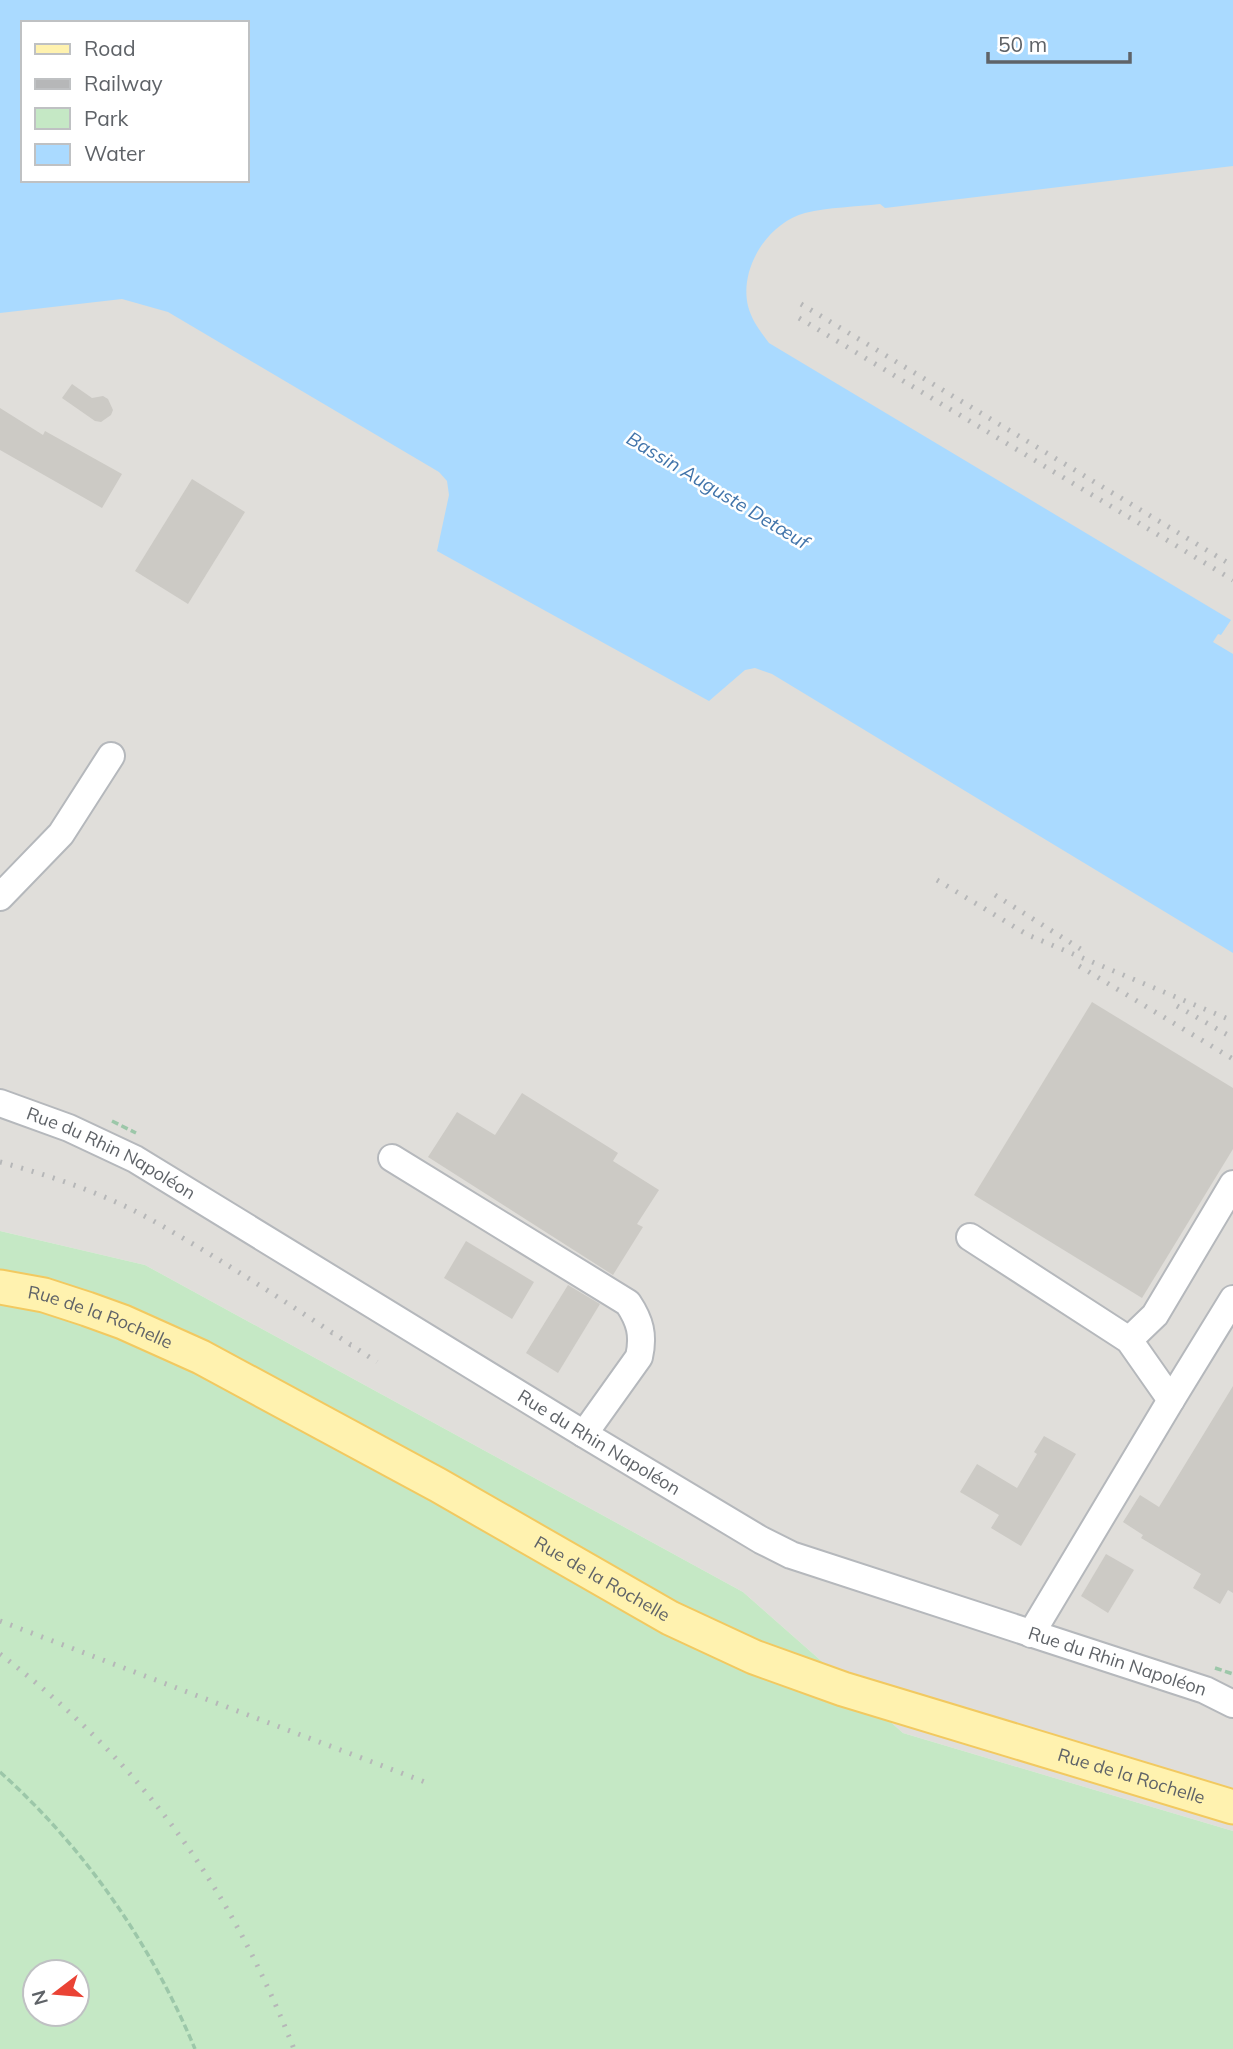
<svg xmlns="http://www.w3.org/2000/svg" width="1233" height="2049" viewBox="0 0 1233 2049" font-family="Mulish,sans-serif">
<style>
.industrial{fill:#e0deda}
.green{fill:#c5e8c5;fill-rule:evenodd}
.water{fill:#aadaff;fill-rule:evenodd}
.building{fill:#cccac5}
.lines{fill:none;stroke-linecap:round;stroke-linejoin:round}
.minor-casing{stroke:#b5b8bc;stroke-width:30}
.major-casing{stroke:#f2c960;stroke-width:37}
.path{stroke:#9cc7a9;stroke-width:3.5;stroke-dasharray:7 3.5;stroke-linecap:butt}
.minor{stroke:#fff;stroke-width:26}
.major{stroke:#fff2af;stroke-width:33}
.rail{stroke:#b6b7b8;stroke-width:5;stroke-dasharray:2 9;stroke-linecap:butt}
.labels{text-anchor:middle;stroke-width:5;stroke-linejoin:round;paint-order:stroke}
.street-label{font-size:18px;fill:#5f6368;stroke:#fff}
.water-label{font-size:19px;font-style:italic;fill:#4174aa;stroke:#fff}
</style>
<rect width="100%" height="100%" fill="#f1efe8"/>
<path class="industrial" d="M1233 8V1831L903 1733 743 1592 145 1265 0 1231V155L23 180H247Z"/>
<path class="green" d="M0 1231 145 1265 743 1592 903 1733 1233 1831V2049H0ZM35 1972H77V2014H35Z"/>
<path class="water" d="M0 0H1233V166L885 208 880 204C856 207 829 207 805 213 768 223 739 268 748 306 752 321 760 331 769 343L1231 620 1221 635 1218 634 1213 642 1233 654V953L772 674 755 668 745 670 709 701 437 551 449 495 447 481 439 472 168 312 122 299 0 313ZM23 23H247V180H23Z"/>
<g class="building">
<path d="M72 384 92 398 103 396 108 399 113 410 111 415 101 422 95 421 62 398Z"/>
<path d="M0 408 43 435 45 431 122 474 102 508 0 450Z"/>
<path d="M192 479 245 512 188 604 135 571Z"/>
<path d="M1092 1002 1233 1088V1149L1142 1298 974 1195Z"/>
<path d="M522 1093 618 1153 613 1161 659 1190 637 1224 643 1227 613 1275 428 1157 457 1112 495 1135Z"/>
<path d="M466 1241 534 1282 512 1319 444 1278Z"/>
<path d="M568 1285 600 1304 558 1373 526 1353Z"/>
<path d="M1233 1386V1593L1228 1590 1220 1604 1193 1588 1201 1574 1141 1538 1143 1535 1123 1522 1140 1495 1159 1507Z"/>
<path d="M1044 1436 1076 1454 1021 1546 991 1528 999 1515 960 1492 977 1464 1017 1488 1037 1454 1034 1452Z"/>
<path d="M1106 1554 1134 1570 1108 1613 1081 1596Z"/>
</g>
<g class="lines">
<g class="minor-casing">
<g id="minor">
<path d="M0 897 61 834 111 756"/>
<path id="s1" d="M0 1103 69 1128 135 1159 584 1434 761 1540 791 1555 1205 1690 1233 1704"/>
<path d="M392 1158 628 1303C640 1321 644 1335 639 1357L584 1434"/>
<path d="M970 1237 1129 1340 1171 1400"/>
<path d="M1129 1340 1155 1315 1233 1184"/>
<path d="M1031 1634 1171 1400 1233 1299"/>
</g>
</g>
<g class="major-casing">
<g id="major">
<path id="s2" d="M0 1287 44 1295 87 1309 123 1322 201 1357 438 1485 670 1618 754 1657 843 1689 1233 1807"/>
</g>
</g>
<g class="path">
<path d="M112 1121 136 1133"/>
<path d="M1215 1668 1233 1674"/>
<path d="M0 1772C85 1848 151 1944 195 2049"/>
</g>
<use href="#minor" class="minor"/>
<use href="#major" class="major"/>
<g class="rail">
<path d="M801 304 1233 566"/>
<path d="M799 318 1233 580"/>
<path d="M937 880 1028 935 1233 1021"/>
<path d="M995 895 1087 953"/>
<path d="M1079 966 1233 1059"/>
<path d="M1177 1006 1233 1038"/>
<path d="M0 1162C51 1176 103 1193 150 1219 228 1263 302 1313 377 1362"/>
<path d="M0 1621 425 1782"/>
<path d="M0 1654C141 1762 229 1884 294 2049"/>
</g>
</g>
<g class="labels">
<g class="street-label">
<text dy="6" stroke="none"><textPath href="#s1" startOffset="122">Rue du Rhin Napoléon</textPath></text>
<text dy="6" stroke="none"><textPath href="#s2" startOffset="105">Rue de la Rochelle</textPath></text>
<text dy="6" stroke="none"><textPath href="#s1" startOffset="690">Rue du Rhin Napoléon</textPath></text>
<text dy="6" stroke="none"><textPath href="#s2" startOffset="672">Rue de la Rochelle</textPath></text>
<text dy="6" stroke="none"><textPath href="#s1" startOffset="1256">Rue du Rhin Napoléon</textPath></text>
<text dy="6" stroke="none"><textPath href="#s2" startOffset="1239">Rue de la Rochelle</textPath></text>
</g>
<g class="water-label">
<text transform="translate(718 490) rotate(31)" y="7">Bassin Auguste Detœuf</text>
</g>
</g>
<rect x="21" y="21" width="228" height="161" fill="#ffffff" stroke="#bfc1c3" stroke-width="2"/>
<rect x="35" y="44" width="35" height="10" fill="#fff2af" stroke="#bfc1c3" stroke-width="2"/>
<text x="84" y="56" font-size="21" fill="#5f6368">Road</text>
<rect x="35" y="79" width="35" height="10" fill="#b6b7b8" stroke="#bfc1c3" stroke-width="2"/>
<text x="84" y="91" font-size="21" fill="#5f6368">Railway</text>
<rect x="35" y="108" width="35" height="21" fill="#c5e8c5" stroke="#bfc1c3" stroke-width="2"/>
<text x="84" y="126" font-size="21" fill="#5f6368">Park</text>
<rect x="35" y="144" width="35" height="21" fill="#aadaff" stroke="#bfc1c3" stroke-width="2"/>
<text x="84" y="161" font-size="21" fill="#5f6368">Water</text>
<g transform="translate(56 1993) rotate(254)"><circle r="33" fill="#ffffff" stroke="#bfc1c3" stroke-width="2"/>
<path d="M0-5L12 26L0 18L-12 26Z" fill="#ea4335"/>
<text y="-10" font-size="19" font-weight="bold" text-anchor="middle" fill="#5f6368">N</text>
</g>
<path d="M988 52v10h142v-10" fill="none" stroke="#5f6368" stroke-width="3.5"/>
<text x="998" y="52" font-size="21" fill="#5f6368" stroke="#ffffff" stroke-width="5" paint-order="stroke">50 m</text>
</svg>
